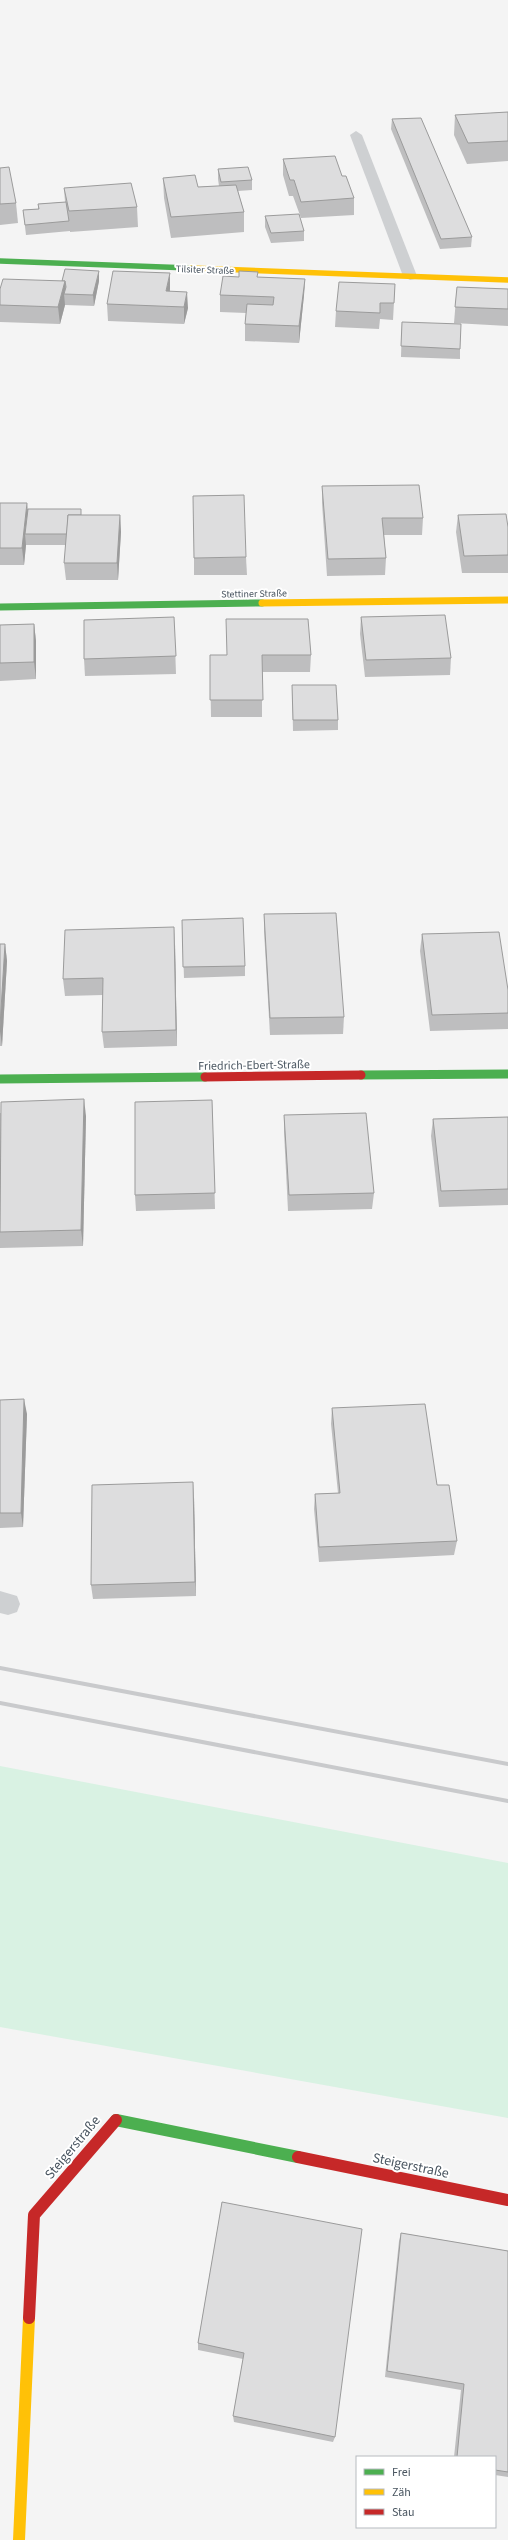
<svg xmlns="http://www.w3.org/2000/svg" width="508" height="2540" viewBox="0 0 508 2540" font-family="'Source Sans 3',sans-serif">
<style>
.green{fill:#d9f2e3}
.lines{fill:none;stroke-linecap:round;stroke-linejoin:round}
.street{fill:#ced0d2;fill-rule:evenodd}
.fast-far3{stroke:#4caf50;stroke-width:5.5}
.fast-far2{stroke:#4caf50;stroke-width:7}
.fast-far1{stroke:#4caf50;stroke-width:9}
.fast{stroke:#4caf50;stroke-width:12}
.slow-far2{stroke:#ffc107;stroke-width:5.5}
.slow-far1{stroke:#ffc107;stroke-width:7}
.slow{stroke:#ffc107;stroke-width:12}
.jam-far1{stroke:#c62828;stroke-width:9}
.jam{stroke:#c62828;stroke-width:12}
.rail{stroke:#c9cacc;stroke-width:4}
.wall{fill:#bebebf}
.shaded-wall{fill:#9b9b9b}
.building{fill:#ddddde;stroke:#9b9b9b}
.labels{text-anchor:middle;stroke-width:4;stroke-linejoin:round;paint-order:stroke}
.far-street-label{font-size:10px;fill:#4a5661;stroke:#fff}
.street-label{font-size:12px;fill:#4a5661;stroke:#fff}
.near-street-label{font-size:14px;fill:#4a5661;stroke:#fff}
</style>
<rect width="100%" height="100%" fill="#f4f4f4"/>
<path class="green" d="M0 1766 508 1863V2118L0 2027Z"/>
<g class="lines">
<g class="street">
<path d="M356 131 362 135 417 276 415 279 410 280 403 276 350 135Z"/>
<path d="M0 1591 17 1596 20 1604 17 1612 8 1615 0 1613Z"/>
</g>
<path class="fast-far3" d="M0 261 190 268"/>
<path class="fast-far2" d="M0 607 262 603"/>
<g class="fast-far1">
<path d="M361 1075 508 1074"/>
<path d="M0 1079 205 1077"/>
</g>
<path class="fast" d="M116 2120 298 2157"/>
<path class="slow-far2" d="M190 268 508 280"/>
<path class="slow-far1" d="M262 603 508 600"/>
<path class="slow" d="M19 2540 29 2318"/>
<path class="jam-far1" d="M205 1077 361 1075"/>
<g class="jam">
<path d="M298 2157 508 2200"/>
<path d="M29 2318 34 2215 116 2120"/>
</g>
<g class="rail">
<path d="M0 1668 508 1764"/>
<path d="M0 1703 508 1801"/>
</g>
</g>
<g class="wall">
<path d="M508 112V161L467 164 454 135 455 115Z"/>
<path d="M392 119 472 237 471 247 440 249 391 129Z"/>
<path d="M283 159 342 176 354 198V215L301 218 293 196H289L283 175Z"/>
<path d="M0 168 16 203 18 223 0 225Z"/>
<path d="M218 169 252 180V190L238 191 244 212V232L171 238 164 198 163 178 198 187 219 186 218 179Z"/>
<path d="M64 188 137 207 138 227 70 232V231L26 235 23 210 38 209V204L65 202Z"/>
<path d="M265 216 304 231V241L271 243 265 227Z"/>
<path d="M258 277 305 279 304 295 299 343 245 341V324L246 313 220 312V295Z"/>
<path d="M62 281H99L94 306 65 305 60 324 0 322V289Z"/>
<path d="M395 284 393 320 380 319 379 329 335 327 336 311Z"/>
<path d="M457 287 508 289V326L454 323Z"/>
<path d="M170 289V291L188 308 184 324 108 321 107 304Z"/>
<path d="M402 322 460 349V359L401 357Z"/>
<path d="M322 486 423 518 422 535H384L386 558 385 575 327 576 322 503Z"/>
<path d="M0 503 28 509 82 515H120L121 532 118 580H66L64 563 66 545H26L24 565H0Z"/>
<path d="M458 515 508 527V573H462L456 532Z"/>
<path d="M246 557 247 575H194V558Z"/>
<path d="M174 617 176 674 85 676 84 659Z"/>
<path d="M361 617 451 658 450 675 365 677 360 634Z"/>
<path d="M34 624 36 641V679L0 681V625Z"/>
<path d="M210 655H311L310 672H262V717H211Z"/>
<path d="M292 685 338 720V730L293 731Z"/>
<path d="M264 914 344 1017 343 1034 270 1035 264 931Z"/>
<path d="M182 920 245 966V976L184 978Z"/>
<path d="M422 934 508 990V1029L430 1031 420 951Z"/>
<path d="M0 944H5L7 961 2 1046H0Z"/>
<path d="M175 944 177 1046 104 1048 102 1032 103 995 65 996 63 979Z"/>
<path d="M212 1100 215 1209 136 1211 135 1195Z"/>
<path d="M0 1113 86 1116 83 1246 0 1248Z"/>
<path d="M284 1115 374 1193 372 1209 288 1211 284 1132Z"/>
<path d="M508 1117V1205L439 1207 431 1136 433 1119Z"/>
<path d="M0 1400 27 1414 23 1527 0 1528Z"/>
<path d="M332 1408 437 1485 457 1541 454 1555 319 1562 314 1509 315 1494 338 1493 331 1424Z"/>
<path d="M194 1497 196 1596 93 1599 91 1585Z"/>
<path d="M222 2202 335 2437 333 2442 234 2422 233 2416 243 2359 198 2350V2343Z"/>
<path d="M401 2233 508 2251V2477L495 2475V2457H454L461 2390 385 2377 399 2241Z"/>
</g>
<g class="shaded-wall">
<path d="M99 271V281L94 306 93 295Z"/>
<path d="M170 273V289L167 308 166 291Z"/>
<path d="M305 279 304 295 299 343V326Z"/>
<path d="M65 281 66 294H64L65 305 60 324 58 307Z"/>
<path d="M187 292 188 308 184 324V307Z"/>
<path d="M27 503 29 520 25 534 26 545 24 565 22 548Z"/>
<path d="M120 515 121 532 118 580 117 563Z"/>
<path d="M34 624 36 641V679L34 662Z"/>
<path d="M174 927 175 944 177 1046 176 1030Z"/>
<path d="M5 944 7 961 2 1046 0 1031V1026Z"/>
<path d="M84 1099 86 1116 83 1246 81 1230Z"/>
<path d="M24 1399 27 1414 23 1527 21 1513Z"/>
<path d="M193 1482 194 1497 196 1596 195 1582Z"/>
</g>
<g class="building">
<path d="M508 112V141L468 143 455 115Z"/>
<path d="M421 118 472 237 441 239 392 119Z"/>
<path d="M335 156 342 176H346L354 198 301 202 294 180H290L283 159Z"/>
<path d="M9 167 16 203 0 204V168Z"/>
<path d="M248 167 252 180 221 182 218 169Z"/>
<path d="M195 175 198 187 236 185 244 212 171 217 163 178Z"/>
<path d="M131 183 137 207 69 211 64 188Z"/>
<path d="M66 202 69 221 25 225 23 210 39 209 38 204Z"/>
<path d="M299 214 304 231 271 233 265 216Z"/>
<path d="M65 269 99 271 93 295 64 294 66 287 65 281H62Z"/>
<path d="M113 271 170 273 166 291 187 292 184 307 107 304Z"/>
<path d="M239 271 258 272 257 277 305 279 299 326 245 324 247 304 273 305 274 297 220 295 223 276 239 277Z"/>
<path d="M3 279 65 281 58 307 0 305V289Z"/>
<path d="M339 282 395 284 394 303H380V313L336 311Z"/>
<path d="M457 287 508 289V309L455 307Z"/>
<path d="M402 322 461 324 460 349 401 346Z"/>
<path d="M419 485 423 518H382L386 558 328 559 322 486Z"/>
<path d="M244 495 246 557 194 558 193 496Z"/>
<path d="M0 503H27L22 548H0Z"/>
<path d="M28 509H81V515H68L67 534H25Z"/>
<path d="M506 514 508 527V555L464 556 458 515Z"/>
<path d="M68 515H120L117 563H64Z"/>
<path d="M445 615 451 658 366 660 361 617Z"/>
<path d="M174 617 176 656 84 659V620Z"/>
<path d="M226 619H308L311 655H262L263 700H210V655H227Z"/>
<path d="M34 624V662L0 663V625Z"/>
<path d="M292 685H336L338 720H293Z"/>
<path d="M336 913 344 1017 270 1018 264 914Z"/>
<path d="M243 918 245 966 183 967 182 920Z"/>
<path d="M174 927 176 1030 102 1032 103 978 63 979 65 930Z"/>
<path d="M499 932 508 990V1013L432 1015 422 934Z"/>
<path d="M0 944H5L0 1026Z"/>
<path d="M84 1099 81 1230 0 1232 1 1102Z"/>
<path d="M212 1100 215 1193 135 1195V1102Z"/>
<path d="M366 1113 374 1193 289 1195 284 1115Z"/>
<path d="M508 1117V1189L441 1191 433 1119Z"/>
<path d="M24 1399 21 1513H0V1400Z"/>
<path d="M425 1404 437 1485H449L457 1541 319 1547 315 1494 340 1493 332 1408Z"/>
<path d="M193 1482 195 1582 91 1585 92 1485Z"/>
<path d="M222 2202 362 2229 335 2437 233 2416 244 2353 198 2343Z"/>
<path d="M401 2233 508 2251V2472L495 2470V2457H457L464 2384 387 2371Z"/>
</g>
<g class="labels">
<g class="far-street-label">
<text transform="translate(205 269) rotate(2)" y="4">Tilsiter Straße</text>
<text transform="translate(254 593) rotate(-1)" y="4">Stettiner Straße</text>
</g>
<g class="street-label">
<text transform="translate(254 1065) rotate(-1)" y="4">Friedrich-Ebert-Straße</text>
</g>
<g class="near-street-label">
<text transform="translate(72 2147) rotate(-50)" y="5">Steigerstraße</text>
<text transform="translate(411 2165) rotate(12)" y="5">Steigerstraße</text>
</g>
</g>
<rect x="356" y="2456" width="140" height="72" fill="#ffffff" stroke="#b7bbc0"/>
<rect x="364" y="2469" width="20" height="6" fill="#4caf50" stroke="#b7bbc0"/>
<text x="392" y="2476" font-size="12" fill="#4a5661">Frei</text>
<rect x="364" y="2489" width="20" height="6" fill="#ffc107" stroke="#b7bbc0"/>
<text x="392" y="2496" font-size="12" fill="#4a5661">Zäh</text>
<rect x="364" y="2509" width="20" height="6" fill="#c62828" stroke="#b7bbc0"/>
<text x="392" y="2516" font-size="12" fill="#4a5661">Stau</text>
</svg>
